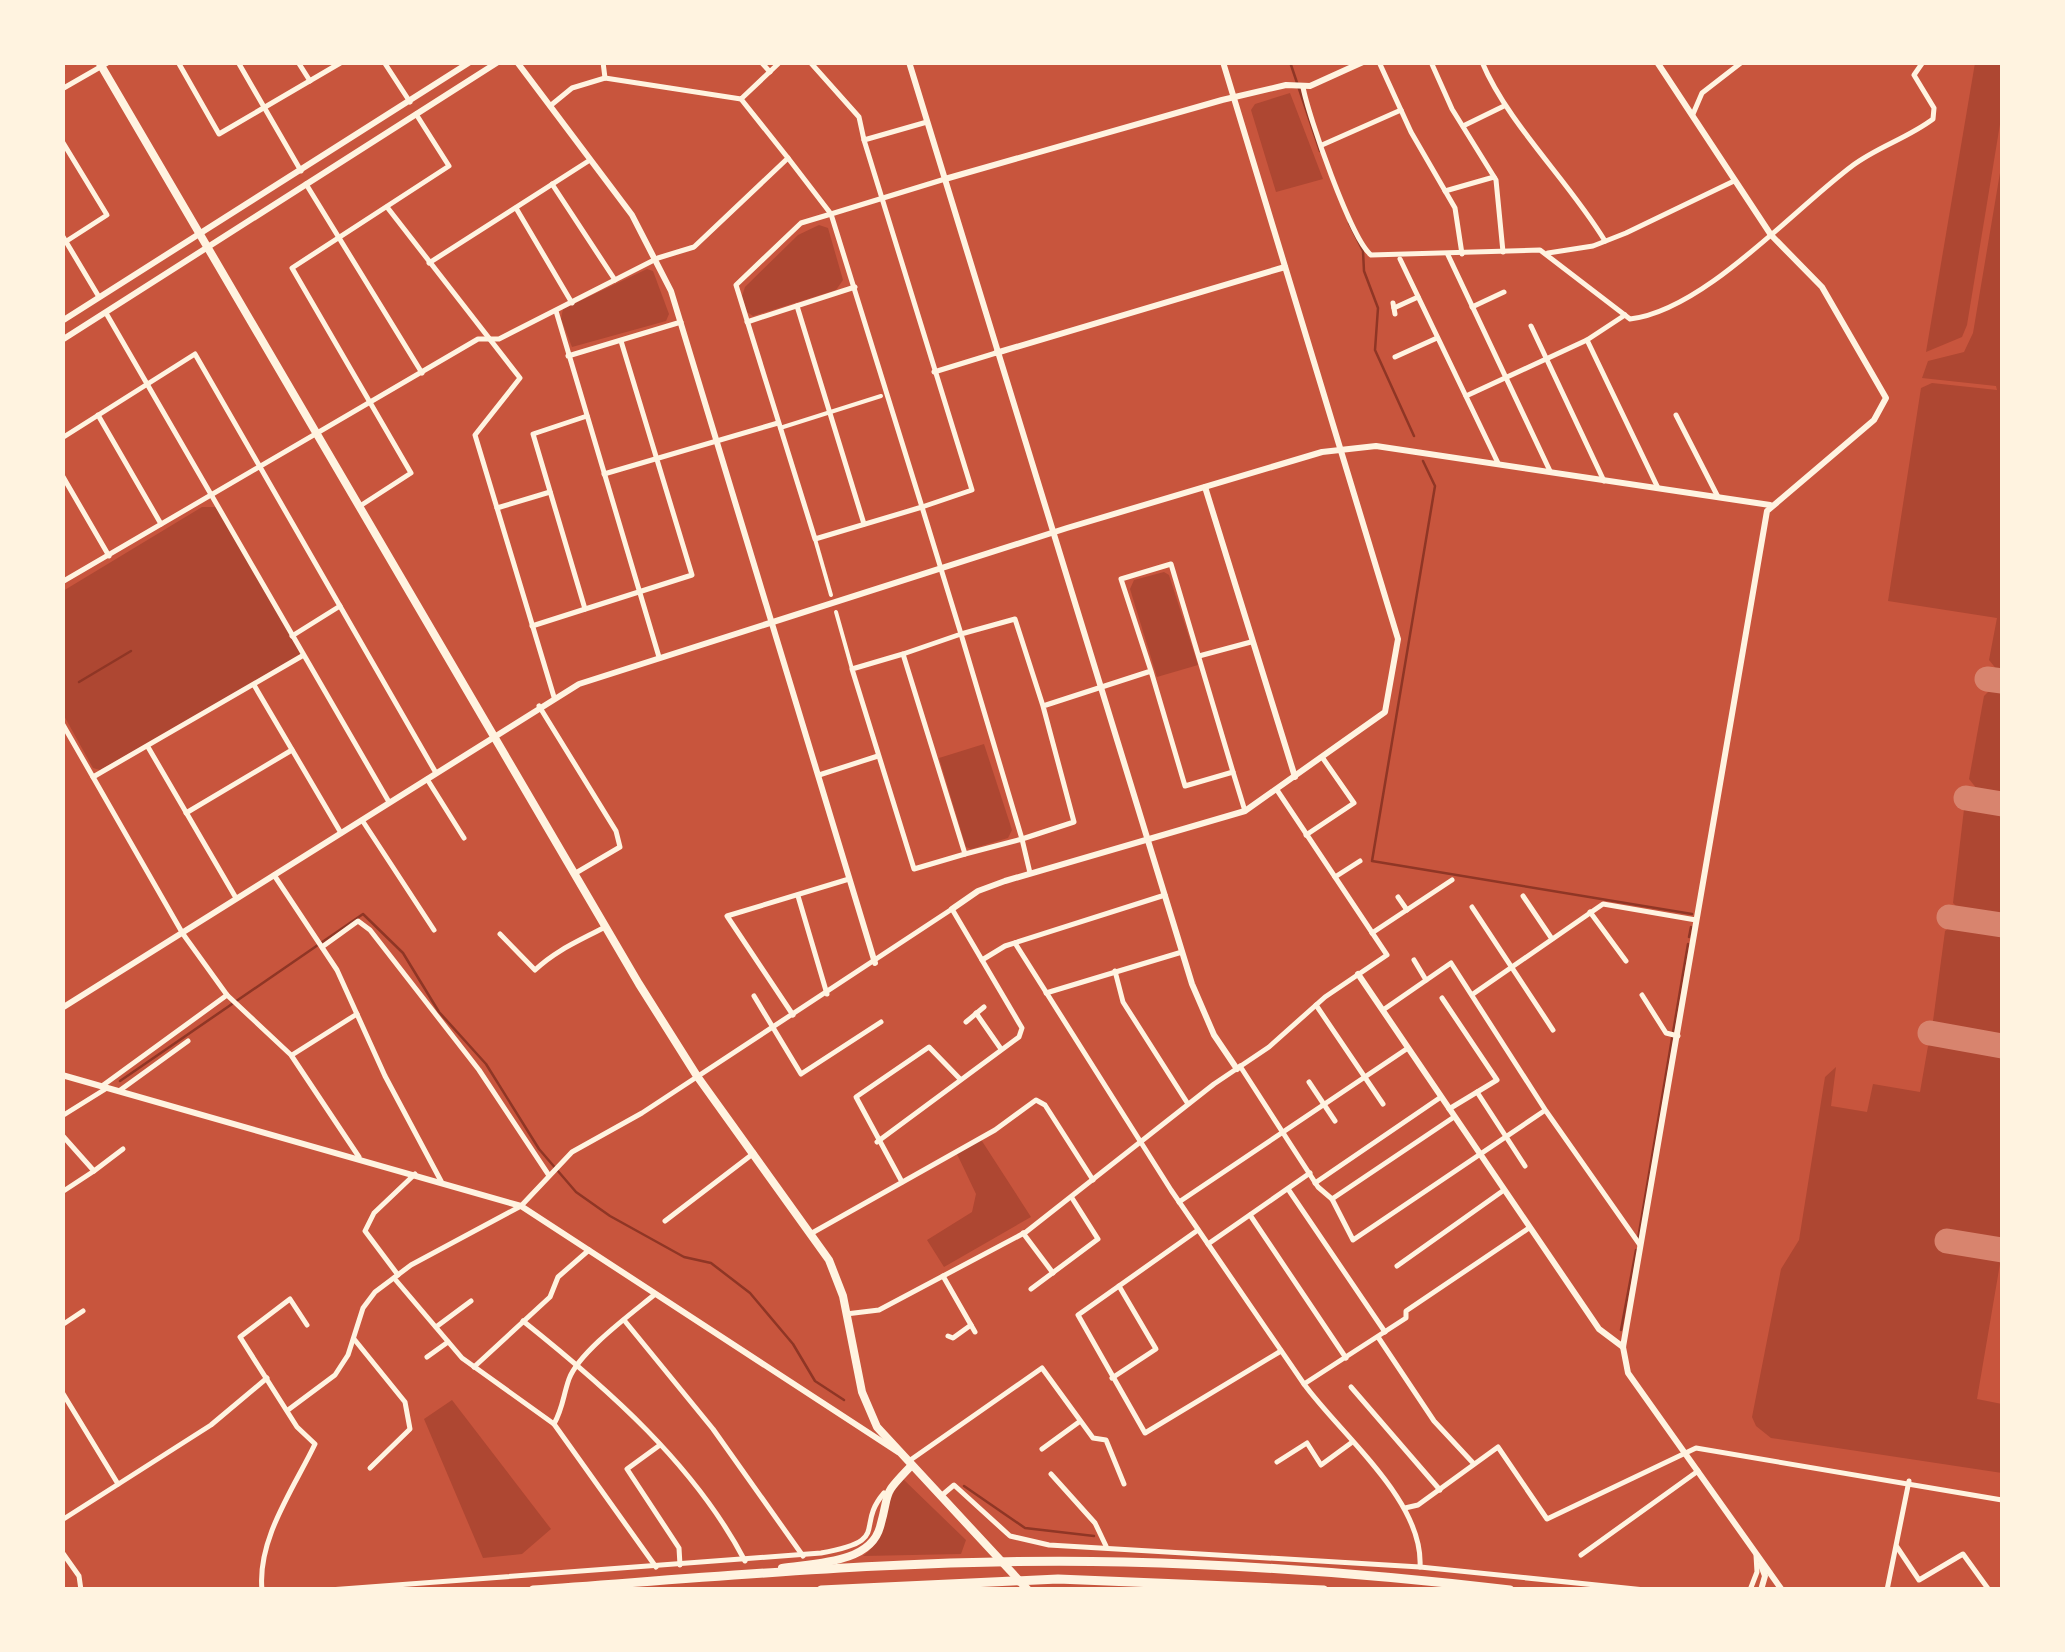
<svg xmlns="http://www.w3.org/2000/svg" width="2065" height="1652" viewBox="0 0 2065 1652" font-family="'Fira Sans',sans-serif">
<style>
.green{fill:#ae4732}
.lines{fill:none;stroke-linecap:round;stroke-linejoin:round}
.stream{stroke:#8f3625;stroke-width:2.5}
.taxiway{stroke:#d8846e;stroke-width:25}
.pedestrian{stroke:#fff3e0;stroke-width:4}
.minor{stroke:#fff3e0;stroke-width:5}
.tertiary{stroke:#fff3e0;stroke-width:6}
.secondary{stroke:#fff3e0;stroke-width:8}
.trunk{stroke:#fff3e0;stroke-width:9}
</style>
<rect width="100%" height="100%" fill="#c8553d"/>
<g class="green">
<path d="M1975 63H2002V112L1967 325 1962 337 1926 352Z"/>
<path d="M1290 93 1323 179 1276 192 1251 110 1255 104Z"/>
<path d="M2002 161V676L1989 660 1997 618 1888 601 1921 388 1932 383 1997 390 1996 386 1922 378 1928 361 1964 352 1973 333Z"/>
<path d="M819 225 828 228 843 280 836 290 753 316 747 312 742 296 745 287 798 235Z"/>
<path d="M647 269 653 271 669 314 666 321 572 347 561 319 563 309Z"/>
<path d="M202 507H217L303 656 100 770 93 768 63 714V591Z"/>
<path d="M1164 572 1169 575 1198 665 1157 677 1130 589 1134 580Z"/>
<path d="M1991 689H2002V797L1981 794 1969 779 1984 696Z"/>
<path d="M984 744 1012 830 1008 838 971 849 966 847 939 758Z"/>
<path d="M1978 806 2002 810V918L1961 911 1953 903 1964 809Z"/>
<path d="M1956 923 2002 930V1039L1943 1030 1933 1021 1945 931Z"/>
<path d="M1938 1041 2002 1052V1244L1998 1247 1946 1236 1945 1244 2001 1258 1977 1399 2002 1404V1473L1771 1438 1756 1426 1752 1417 1781 1269 1799 1240 1825 1077 1836 1067 1831 1106 1867 1112 1873 1084 1920 1092 1928 1046Z"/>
<path d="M980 1138 1031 1217 944 1267 927 1240 972 1212 976 1194 956 1152Z"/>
<path d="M452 1400 551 1529 522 1554 483 1558 424 1419Z"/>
<path d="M903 1479 966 1540 961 1554 863 1556C892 1535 880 1503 903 1479Z"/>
</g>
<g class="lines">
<g class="stream">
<path d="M1290 62 1320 151"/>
<path d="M1349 223 1363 251 1364 271 1378 308 1375 350 1414 436"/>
<path d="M1423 461 1435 486 1372 861 1692 914"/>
<path d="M79 682 131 651"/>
<path d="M1689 937 1691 927"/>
<path d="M120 1081 363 914 403 953 439 1012 486 1064 539 1149 576 1192 610 1216 684 1257 711 1263 750 1293 793 1344 815 1381 844 1400"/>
<path d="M1638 1239 1688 944"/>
<path d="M1621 1330 1636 1250"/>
<path d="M964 1486 1025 1528 1094 1536"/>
</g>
<g class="taxiway">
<path d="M1987 679 2002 681"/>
<path d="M1966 798 2002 804"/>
<path d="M1949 917 2002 925"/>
<path d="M1930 1033 2002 1046"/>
<path d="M1947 1241 2002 1250"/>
</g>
<g class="pedestrian">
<path d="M780 428 881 396"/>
<path d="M815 539 831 595"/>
<path d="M836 612 852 669"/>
</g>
<g class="minor">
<path d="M178 62 219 134 342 62"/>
<path d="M238 62 301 171"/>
<path d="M298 62 310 81"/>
<path d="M384 62 410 102"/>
<path d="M603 62 605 78"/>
<path d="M761 62 770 72"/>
<path d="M810 62 859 117 864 140 927 122"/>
<path d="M1379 62 1411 132 1455 208 1462 254"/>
<path d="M1431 62 1452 109 1496 180 1503 252"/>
<path d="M1482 62C1508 124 1569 181 1605 241"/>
<path d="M1303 87C1308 115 1351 239 1371 255L1540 250 1630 319C1703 311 1793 210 1852 166 1877 147 1908 138 1933 119L1934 108 1914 75 1923 62"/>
<path d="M62 89 109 62"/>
<path d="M550 106 572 88 605 78 741 99 780 62"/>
<path d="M1693 114 1702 93 1742 62"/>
<path d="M1463 126 1504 106"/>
<path d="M864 140 972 490 922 507 961 634 903 654 965 854 1022 839 1030 873"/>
<path d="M62 141 107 215 62 244"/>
<path d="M1322 145 1401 110"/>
<path d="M788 158 831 214 945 179"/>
<path d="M306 184 422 373"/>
<path d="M552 184 615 280"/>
<path d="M1445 191 1494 177"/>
<path d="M387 207 520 378 475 435 554 697"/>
<path d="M516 208 572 303"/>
<path d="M831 214 922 507 815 539 736 285 801 223Z"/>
<path d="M62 235 99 297"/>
<path d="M1548 253 1593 246 1626 233 1734 181"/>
<path d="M1448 255 1550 471"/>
<path d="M1400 259 1498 463"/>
<path d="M429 263 590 160"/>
<path d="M1393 303 1395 314"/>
<path d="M797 306 864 524"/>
<path d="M1472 307 1504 292"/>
<path d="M1394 308 1418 297"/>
<path d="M556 311 659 657"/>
<path d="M106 313 389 802"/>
<path d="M747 322 855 287"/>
<path d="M1531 326 1604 481"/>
<path d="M1587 340 1658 488"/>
<path d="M568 356 681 322"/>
<path d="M1395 357 1437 338"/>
<path d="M934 372 996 353"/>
<path d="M1466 396 1587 340 1625 315"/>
<path d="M98 415 161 524"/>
<path d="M1676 415 1718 497"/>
<path d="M62 438 195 354 436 773"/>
<path d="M604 474 778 423"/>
<path d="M62 475 109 556"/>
<path d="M360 506 411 473 292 268 449 166 416 114"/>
<path d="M497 508 550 492"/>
<path d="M62 582 478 339H499L658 258 694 247 788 158 741 99"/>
<path d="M585 609 533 434 587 416"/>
<path d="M532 626 692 575 621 341"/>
<path d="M292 636 340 606"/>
<path d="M903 654 852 669 914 869 965 854"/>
<path d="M1199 656 1251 642"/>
<path d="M254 685 341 833"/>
<path d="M539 706 616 831 620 847 574 874"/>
<path d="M1043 706 1074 822 1022 839 961 634 1015 619 1043 706 1151 671 1121 579 1171 564 1233 772 1185 786 1151 671"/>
<path d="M62 723 183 934 227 995 291 1055 359 1157"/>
<path d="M148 747 236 898"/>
<path d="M1233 772 1245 811"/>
<path d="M819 775 878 756"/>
<path d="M93 777 302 656"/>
<path d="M427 779 464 838"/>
<path d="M186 813 292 750"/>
<path d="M362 820 434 930"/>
<path d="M1306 835 1354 803 1322 757"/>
<path d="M274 875 337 970 385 1076 441 1181"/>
<path d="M1335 877 1360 861"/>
<path d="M798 896 827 994"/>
<path d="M1523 896 1552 939"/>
<path d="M1398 897 1407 910"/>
<path d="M1472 907 1553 1030"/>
<path d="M1590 912 1626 961"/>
<path d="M1372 933 1452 880"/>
<path d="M500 934 535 970C556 950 579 941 605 927"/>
<path d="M1015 943 1171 1190 1304 1384"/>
<path d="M322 947 358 921 370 930 479 1070 548 1174"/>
<path d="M982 960 1005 946 1165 895"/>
<path d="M1414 960 1426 980"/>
<path d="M1115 971 1123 1002 1188 1104"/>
<path d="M1046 993 1182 952"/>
<path d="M1473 994 1603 904 1696 920"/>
<path d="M1642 995 1666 1033 1678 1036"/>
<path d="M754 996 801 1074 881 1022"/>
<path d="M1442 998 1497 1080 1449 1109"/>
<path d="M1316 1005 1383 1104"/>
<path d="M1383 1010 1451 963 1546 1111 1640 1245"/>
<path d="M976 1013 1001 1049"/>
<path d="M793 1015 727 916 849 879"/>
<path d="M966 1022 984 1007"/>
<path d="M292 1055 357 1014"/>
<path d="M1240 1066 1318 1187 1332 1199 1454 1117"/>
<path d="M1309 1082 1335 1121"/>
<path d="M102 1086 227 995"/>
<path d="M119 1091 188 1041"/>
<path d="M1477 1092 1525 1166"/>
<path d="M62 1116 107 1088"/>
<path d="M62 1135 94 1171 62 1192"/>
<path d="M94 1171 123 1149"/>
<path d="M902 1182 856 1097 929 1047 960 1079"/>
<path d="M1315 1183 1441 1097"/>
<path d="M1288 1189 1385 1332"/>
<path d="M1332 1199 1353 1240 1544 1111"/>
<path d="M1179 1202 1408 1048"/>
<path d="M1250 1215 1346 1358"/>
<path d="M665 1221 754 1153"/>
<path d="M1198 1230 1078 1315 1145 1433 1281 1351"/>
<path d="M812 1233 995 1130 1036 1100 1045 1105 1093 1180"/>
<path d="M1023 1233 1053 1273"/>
<path d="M1208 1244 1310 1173"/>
<path d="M1397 1266 1504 1190"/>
<path d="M398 1275 365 1231 374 1213 415 1174"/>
<path d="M943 1276 975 1332"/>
<path d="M394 1278 462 1358 554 1424 656 1567"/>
<path d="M1031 1289 1098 1239 1072 1198"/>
<path d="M846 1314 879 1310 1026 1232 1214 1084 1269 1047 1325 997 1387 955 1277 790"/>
<path d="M624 1320 713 1429 803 1556"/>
<path d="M523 1321C607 1388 695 1465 745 1561"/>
<path d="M62 1325 83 1311"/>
<path d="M436 1327 471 1301"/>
<path d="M948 1336 953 1338 971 1325"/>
<path d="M1378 1337 1434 1421 1474 1464"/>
<path d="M354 1339 405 1402 410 1429 370 1468"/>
<path d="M427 1357 448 1342"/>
<path d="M474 1367 550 1297 558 1277 589 1250"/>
<path d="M1112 1378 1156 1349 1119 1286"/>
<path d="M1351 1387 1440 1490"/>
<path d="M62 1392 118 1484"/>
<path d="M288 1410 335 1375 348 1355 363 1308 375 1292 411 1265 521 1206 572 1152 642 1113 952 909 1022 1028 1019 1037 877 1142"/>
<path d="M554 1424C563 1408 563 1396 569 1379 579 1352 631 1314 654 1295"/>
<path d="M660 1445 627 1469 679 1548 680 1565"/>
<path d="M1042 1449 1079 1422"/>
<path d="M909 1461 1042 1368 1093 1438 1106 1440 1124 1484"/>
<path d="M1277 1462 1307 1443 1321 1465 1351 1443"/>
<path d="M1051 1474 1095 1523 1106 1546"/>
<path d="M941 1496 954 1485 1010 1536 1049 1545 1420 1567 1645 1590"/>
<path d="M1405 1508 1418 1505 1498 1447 1547 1519 1696 1448 2002 1500"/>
<path d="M62 1520 211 1425 267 1378"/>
<path d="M1897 1547 1919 1580 1963 1554 1989 1590"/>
<path d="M62 1552 79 1576 81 1590"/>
<path d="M1581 1555 1698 1471"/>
<path d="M1420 1567C1424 1501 1342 1436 1304 1384L1406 1318V1311L1529 1228"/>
<path d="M262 1590C257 1539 294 1488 315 1444L297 1427 240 1337 290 1299 307 1325"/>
<path d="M329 1590 821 1553C893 1540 854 1528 884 1493"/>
<path d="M1750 1590 1757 1572 1756 1555"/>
<path d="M1887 1590 1909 1481"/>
</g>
<g class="tertiary">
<path d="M517 62 632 215 671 291 875 963"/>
<path d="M909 62 1192 984 1214 1035 1237 1069"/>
<path d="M1657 62 1771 235 1822 287 1886 398 1874 420 1767 511 1623 1347 1628 1373 1782 1590"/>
<path d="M945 179 1222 100 1286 85 1310 86 1363 62"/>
<path d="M62 321 470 62"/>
<path d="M62 340 498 62"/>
<path d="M996 353 1285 267"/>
<path d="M1205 487 1295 777"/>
<path d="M952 909 978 891 1005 881 1245 811 1385 712 1398 639 1223 62"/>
<path d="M1358 974 1599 1329 1623 1347"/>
<path d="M62 1008 579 684 1067 528 1322 452 1376 446 1770 505"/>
<path d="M62 1075 521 1206 898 1452"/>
<path d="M1761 1590 1765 1576 1761 1565"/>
</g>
<g class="secondary">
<path d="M99 62 639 984 697 1076 829 1260 843 1296 862 1392 877 1427 1028 1590"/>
<path d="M782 1568C813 1563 870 1564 880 1527 891 1489 880 1498 911 1466"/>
</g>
<g class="trunk">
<path d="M533 1590C729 1576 927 1557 1124 1562 1253 1565 1382 1575 1510 1590"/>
<path d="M821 1590 1058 1579 1324 1590"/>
</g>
</g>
<rect width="2065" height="1652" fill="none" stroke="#fff3e0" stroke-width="130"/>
</svg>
